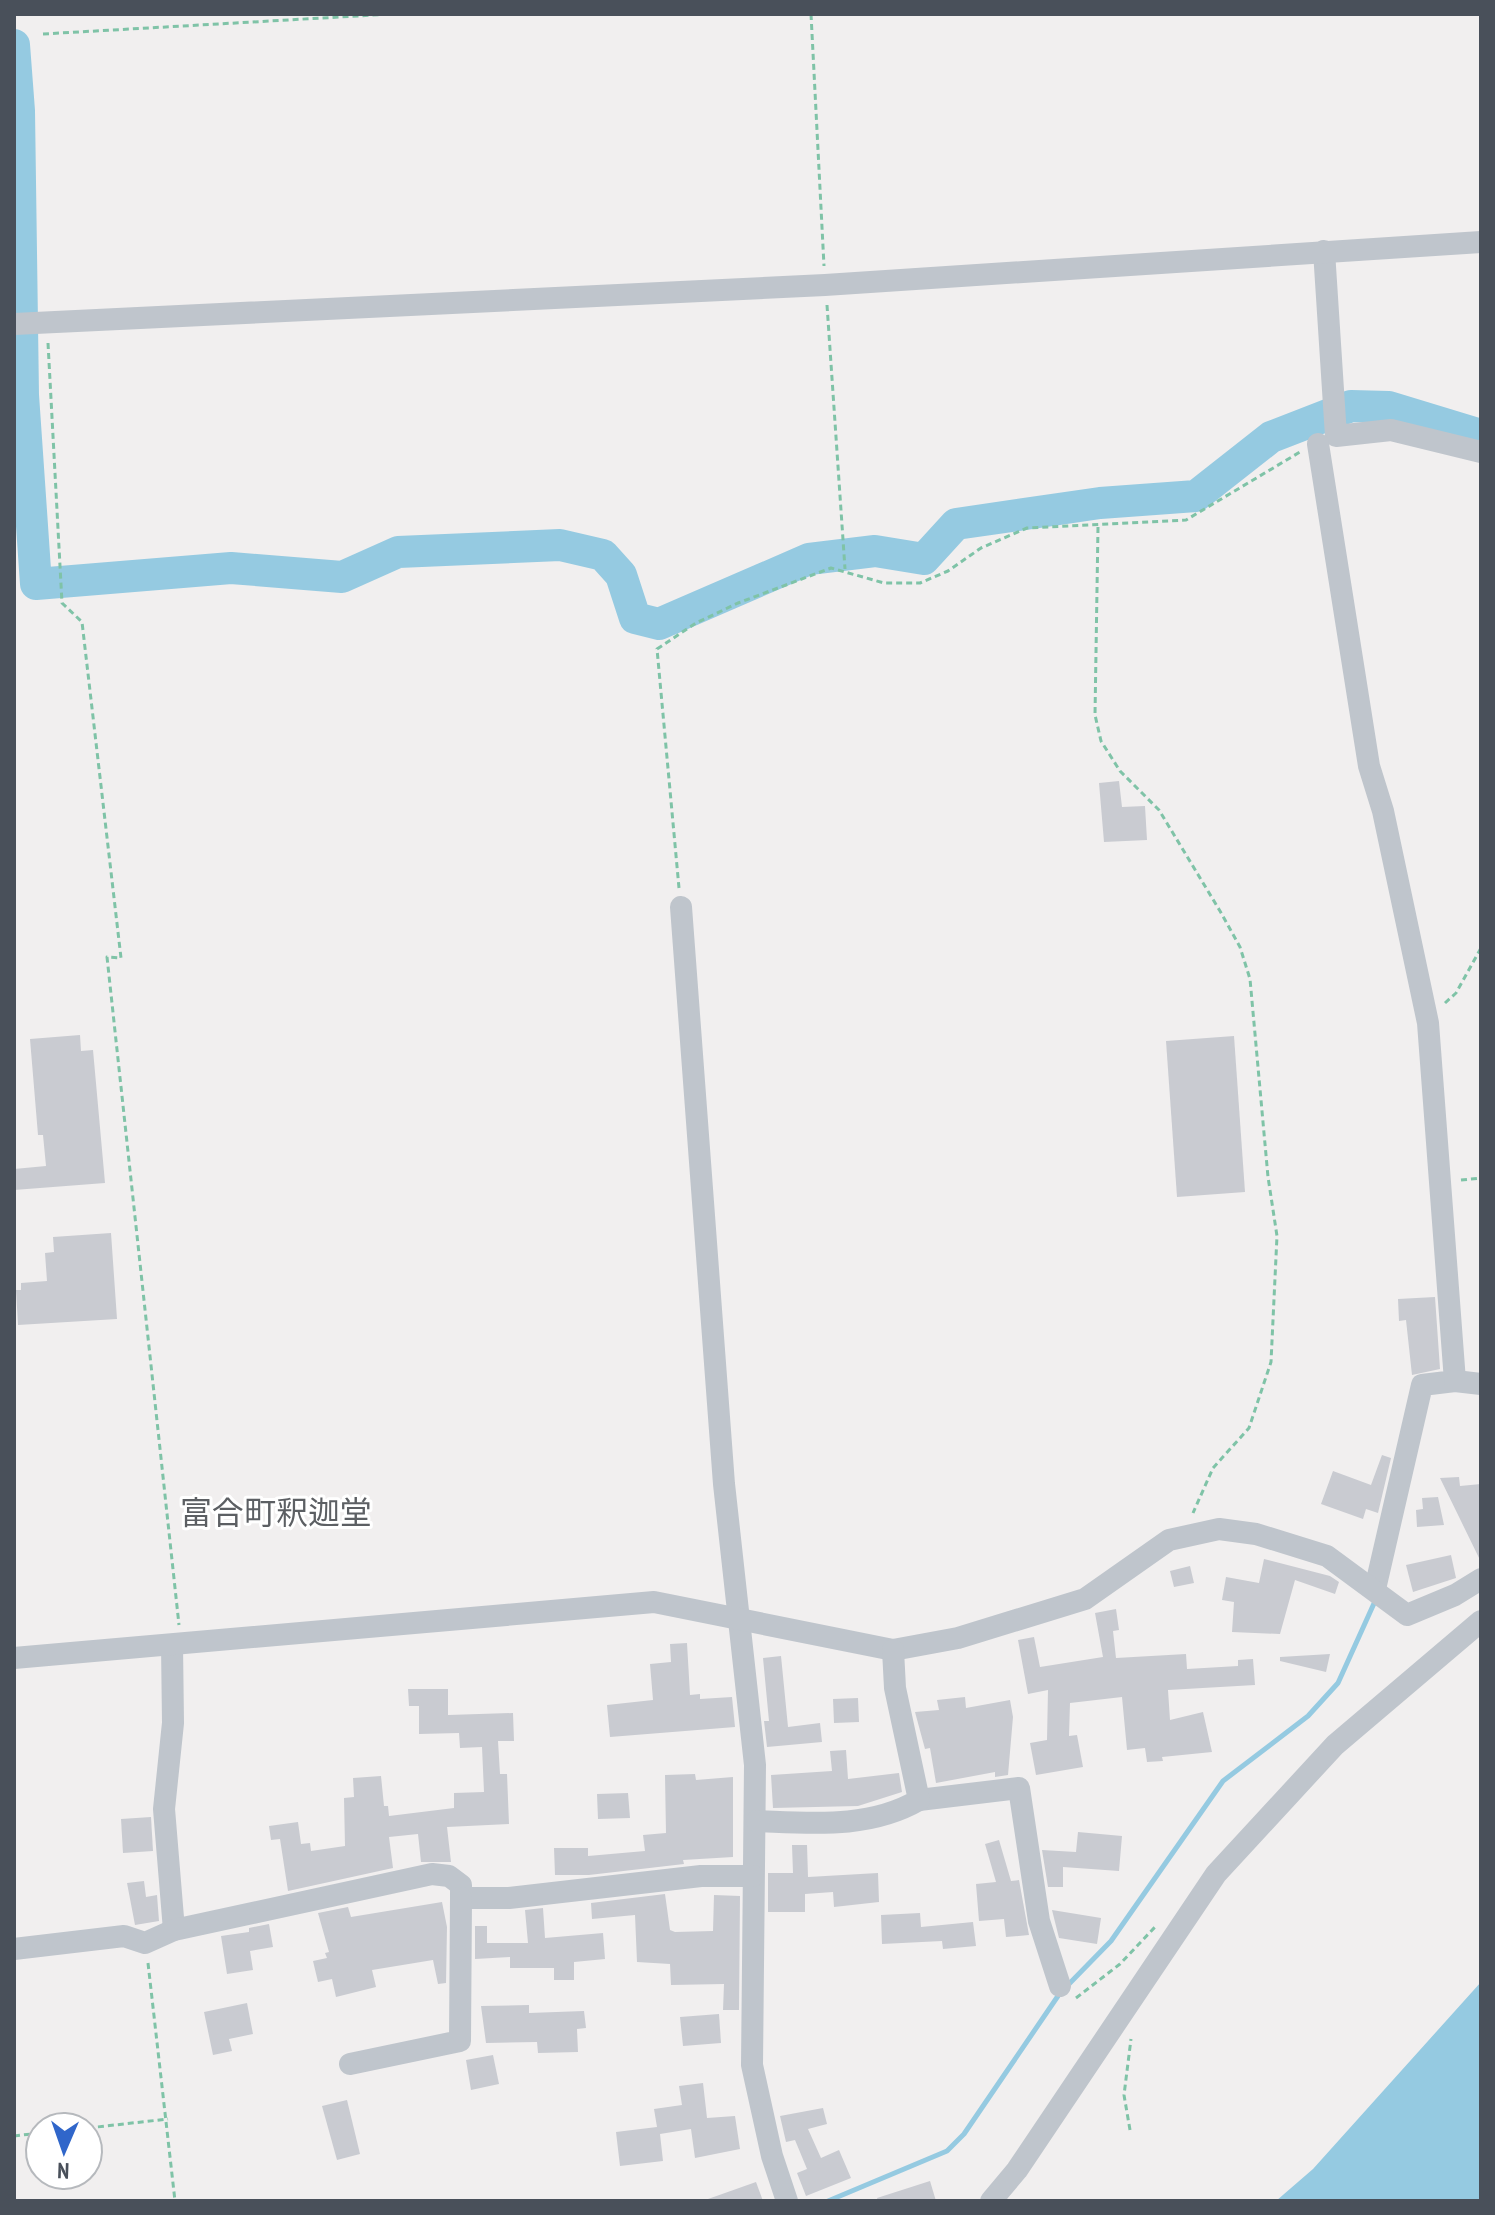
<svg xmlns="http://www.w3.org/2000/svg" width="1495" height="2215" viewBox="0 0 1495 2215" font-family="'PT Sans Narrow','Noto Sans JP',sans-serif">
<style>
.water{fill:#95cae1}
.lines{fill:none;stroke-linecap:round;stroke-linejoin:round}
.stream{stroke:#95cae1;stroke-width:5}
.river{stroke:#95cae1;stroke-width:32}
.building{fill:#c9cbd1}
.path{stroke:#7fc3a7;stroke-width:3;stroke-dasharray:6 4;stroke-linecap:butt}
.minor{stroke:#bfc5cc;stroke-width:22}
.labels{text-anchor:middle;stroke-width:6;stroke-linejoin:round;paint-order:stroke}
.quarter-label{font-size:32px;fill:#5c5f63;stroke:#fff}
</style>
<rect width="100%" height="100%" fill="#f1efef"/>
<path class="water" d="M1481 1982V2201H1276L1313 2169Z"/>
<g class="lines">
<g class="stream">
<path d="M1067 1986 1111 1941 1223 1781 1308 1716 1338 1683 1376 1599"/>
<path d="M828 2201 947 2151 964 2134 1060 1993"/>
</g>
<path class="river" d="M14 45 19 111 23 395 36 584 231 568 342 577 398 552 560 545 603 555 621 575 635 618 659 624 809 559 875 551 924 559 956 524 1100 503 1196 496 1271 437 1351 406 1389 407 1481 435"/>
</g>
<g class="building">
<path d="M1119 781 1122 807 1145 806 1147 840 1104 842 1099 783Z"/>
<path d="M80 1035 81 1051 93 1050 105 1183 14 1190V1169L46 1166 43 1135H38L30 1039Z"/>
<path d="M1234 1036 1245 1192 1177 1197 1166 1041Z"/>
<path d="M111 1233 117 1319 18 1325 16 1290H21V1283L47 1281 45 1253 54 1252 53 1237Z"/>
<path d="M1435 1297 1440 1369 1412 1375 1406 1320 1399 1321 1398 1299Z"/>
<path d="M1382 1455 1391 1458 1378 1513 1366 1509 1363 1519 1321 1504 1333 1471 1371 1485Z"/>
<path d="M1459 1477 1460 1486 1481 1484V1562L1440 1478Z"/>
<path d="M1438 1497 1444 1525 1417 1527 1416 1510 1423 1509 1422 1498Z"/>
<path d="M1451 1555 1456 1578 1413 1592 1406 1565Z"/>
<path d="M1264 1559 1330 1576 1339 1582 1335 1594 1295 1580 1280 1634 1232 1632 1234 1602 1222 1600 1226 1577 1259 1583Z"/>
<path d="M1190 1566 1194 1583 1174 1587 1170 1571Z"/>
<path d="M1116 1609 1119 1630 1113 1631 1116 1658 1186 1654 1187 1669 1238 1666V1660L1253 1659 1255 1685 1168 1690 1170 1720 1203 1712 1212 1752 1162 1757 1163 1761 1147 1762 1145 1748 1127 1750 1122 1697 1070 1703 1069 1736 1077 1735 1083 1767 1036 1775 1030 1743 1047 1740 1048 1690 1028 1694 1018 1640 1034 1637 1040 1667 1103 1657 1095 1613Z"/>
<path d="M687 1643 690 1695 700 1694V1699L732 1697 735 1727 610 1737 607 1705 653 1700 650 1664 671 1662 670 1644Z"/>
<path d="M1330 1654 1326 1672 1280 1661V1657Z"/>
<path d="M781 1656 788 1727 820 1723 822 1742 767 1747 764 1721H769L763 1658Z"/>
<path d="M408 1689H448V1715L513 1713 514 1741H498L500 1774H507L509 1824 447 1827 451 1862H421L418 1834 389 1837 393 1868 288 1891 280 1839 271 1840 269 1826 298 1822 301 1844 310 1843 311 1851 345 1846 344 1798 354 1797 353 1778 381 1776 384 1806H388L389 1816 454 1808V1793L484 1792 482 1747 460 1748 459 1733 419 1734V1706H409Z"/>
<path d="M965 1697 966 1708 1010 1700 1013 1717 1008 1775 995 1777V1772L936 1783 930 1748 925 1749 915 1712 939 1710 937 1700Z"/>
<path d="M858 1698 859 1722 834 1723 833 1699Z"/>
<path d="M846 1750 848 1779 899 1773 902 1792 858 1806 773 1808 771 1775 832 1771 830 1751Z"/>
<path d="M695 1774 696 1780 733 1777V1857L683 1860 684 1864 589 1875H555L554 1848H588V1856L645 1851 643 1835 666 1833 665 1775Z"/>
<path d="M628 1793 630 1818 598 1819 597 1794Z"/>
<path d="M151 1817 153 1851 123 1853 121 1819Z"/>
<path d="M1078 1832 1122 1836 1119 1871 1063 1867V1887H1048L1042 1850 1076 1852Z"/>
<path d="M999 1840 1011 1881 1019 1880 1029 1935 1006 1937 1004 1919 979 1921 976 1884 996 1882 985 1844Z"/>
<path d="M792 1845H807L808 1877 878 1873 879 1902 834 1907 833 1892 805 1894V1912H768V1873H793Z"/>
<path d="M144 1881 146 1897 157 1895 159 1921 135 1925 127 1883Z"/>
<path d="M665 1894 670 1930 675 1932 713 1931 714 1895 740 1896 739 2010H723L724 1984 671 1985 670 1964 637 1962 635 1915 592 1919 591 1903Z"/>
<path d="M442 1902 447 1927 446 1983 438 1984 433 1960 372 1970 376 1987 336 1997 332 1979 318 1982 313 1961 327 1958 325 1953 329 1952 318 1913 348 1907 351 1917Z"/>
<path d="M543 1908 545 1938 603 1933 605 1959 574 1962V1980H554V1968H510V1957L475 1959V1926H487V1943H528L525 1910Z"/>
<path d="M1052 1910 1101 1918 1097 1944 1059 1938Z"/>
<path d="M920 1913 921 1927 973 1922 976 1946 943 1949 942 1941 882 1944 881 1915Z"/>
<path d="M269 1924 273 1947 250 1951 253 1970 227 1974 221 1936 249 1932V1928Z"/>
<path d="M247 2003 253 2034 229 2039 232 2051 213 2055 204 2012Z"/>
<path d="M529 2005V2013L584 2011 586 2028 577 2029 578 2052 538 2053 537 2042 486 2043 481 2006Z"/>
<path d="M719 2014 721 2043 683 2046 680 2017Z"/>
<path d="M493 2055 499 2084 471 2090 466 2060Z"/>
<path d="M703 2083 707 2118 735 2116 740 2149 695 2158 691 2129 660 2134 663 2161 620 2166 616 2132 657 2127 654 2109 682 2105 679 2086Z"/>
<path d="M347 2100 360 2154 337 2160 322 2106Z"/>
<path d="M823 2108 827 2124 808 2129 821 2158 839 2150 851 2178 806 2196 797 2173 807 2169 795 2140 786 2142 780 2116Z"/>
<path d="M930 2181 936 2201H878L877 2198Z"/>
<path d="M756 2182 763 2201H709L708 2199Z"/>
</g>
<g class="lines">
<g class="path">
<path d="M811 14 824 266"/>
<path d="M43 34 392 14"/>
<path d="M827 305 845 569"/>
<path d="M48 343 62 603 82 622 121 958 107 957 179 1625"/>
<path d="M1098 527 1095 715 1101 741 1120 771 1159 810 1220 911 1240 947 1250 979 1268 1177 1277 1236 1271 1362 1249 1428 1213 1468 1193 1513"/>
<path d="M679 888 657 649 696 623 738 603 831 568 884 583H920L948 571 981 548 1027 528 1186 520 1300 452"/>
<path d="M1445 1003 1456 993 1481 948"/>
<path d="M1461 1180 1481 1178"/>
<path d="M148 1963 175 2201"/>
<path d="M1076 1998 1120 1964 1155 1927"/>
<path d="M88 2128 168 2119"/>
<path d="M1130 2130 1124 2095 1131 2039"/>
<path d="M14 2136 40 2133"/>
</g>
<g class="minor">
<path d="M1324 251 1336 436 1391 430 1481 452"/>
<path d="M14 324 825 285 1481 242"/>
<path d="M1318 444 1369 766 1383 811 1428 1023 1455 1381 1422 1385 1375 1589"/>
<path d="M681 907 724 1484 755 1765 752 2065 772 2156 787 2201"/>
<path d="M1455 1381 1481 1384"/>
<path d="M172 1645 173 1723 164 1809 174 1930"/>
<path d="M14 1658 654 1602 893 1650 958 1638 1085 1599 1169 1540 1219 1529 1256 1534 1327 1556 1407 1615 1455 1595 1481 1579"/>
<path d="M919 1800 1019 1788 1039 1921 1060 1986"/>
<path d="M757 1821C812 1823 869 1829 919 1800L895 1688 893 1650"/>
<path d="M14 1949 124 1936 145 1943 174 1930 432 1874 449 1876 461 1885V1898H509L701 1876H753"/>
<path d="M350 2064 460 2041 461 1898"/>
<path d="M991 2201 1017 2170 1216 1874 1335 1745 1481 1621"/>
</g>
</g>
<g class="labels">
<g class="quarter-label">
<text x="276" y="1524">富合町釈迦堂</text>
</g>
</g>
<rect width="1495" height="2215" fill="none" stroke="#49505a" stroke-width="32"/>
<g transform="translate(64 2151) rotate(182)"><circle r="38" fill="#ffffff" stroke="#b6b9bd" stroke-width="2"/>
<path d="M0-6L14 30L0 20L-14 30Z" fill="#3066ca"/>
<text y="-12" font-size="22" font-weight="bold" text-anchor="middle" fill="#49505a">N</text>
</g>
</svg>
